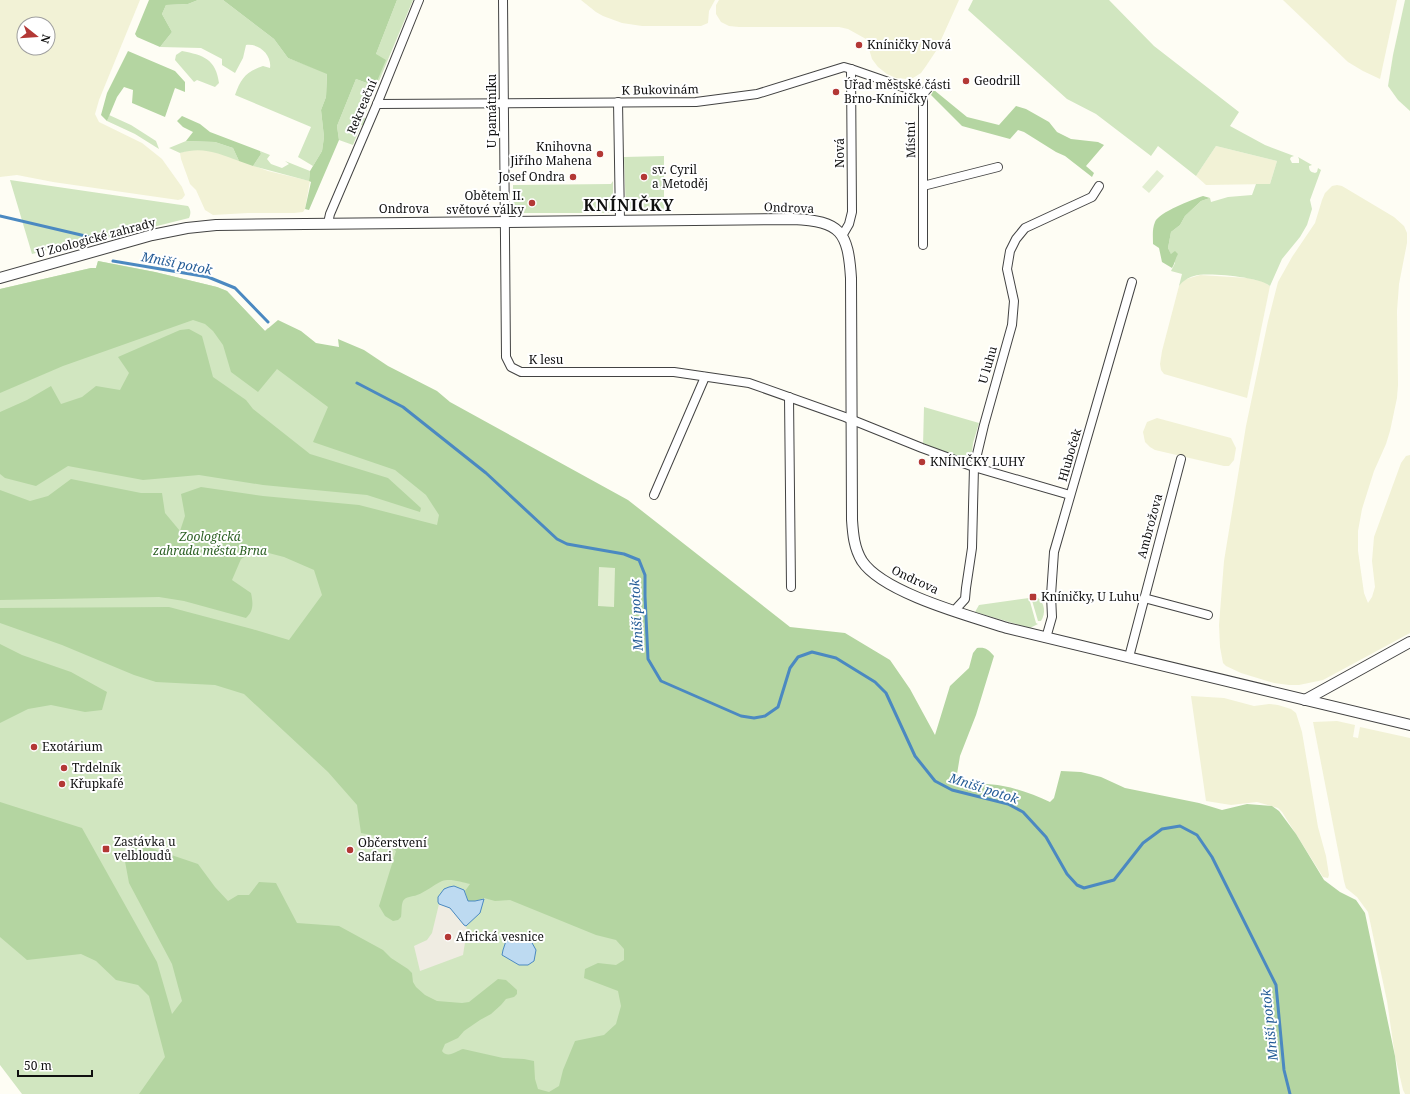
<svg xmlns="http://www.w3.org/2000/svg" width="1410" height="1094" viewBox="0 0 1410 1094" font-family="'Noto Serif',serif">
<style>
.farmland{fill:#f2f2d6;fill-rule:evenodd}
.green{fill:#d1e6c0}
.forest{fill:#b4d5a1}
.pitch{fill:#e2eed1}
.plaza{fill:#efece2}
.water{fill:#bddaf1;stroke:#4b89c1}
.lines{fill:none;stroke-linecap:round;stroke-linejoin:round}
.stream{stroke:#4b89c1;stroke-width:3}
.minor-casing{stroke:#434343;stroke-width:10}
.tertiary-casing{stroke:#434343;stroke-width:12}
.minor{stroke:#fff;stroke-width:8}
.tertiary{stroke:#fff;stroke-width:10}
.poi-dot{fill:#b33835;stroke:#fff;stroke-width:1.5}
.labels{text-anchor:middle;stroke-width:4;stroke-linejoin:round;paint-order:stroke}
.poi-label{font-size:12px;fill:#101010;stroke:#fff;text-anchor:start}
.street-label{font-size:12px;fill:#101010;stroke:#fff}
.park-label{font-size:12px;font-style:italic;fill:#2e6226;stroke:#fff}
.water-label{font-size:13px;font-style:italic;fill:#245c97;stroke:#fff}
.district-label{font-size:16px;font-weight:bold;letter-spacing:1px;fill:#101010;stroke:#fff}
</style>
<rect width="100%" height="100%" fill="#fefdf4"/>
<g class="farmland">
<path d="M0 0H140L99 100 95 114 99 122 142 143 162 159 182 187 185 195 182 199 178 200 53 182 17 175 0 177ZM24 24H48V48H24Z"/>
<path d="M581 0H715L709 11 708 23 701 26H642L622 23 603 16 596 12Z"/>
<path d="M719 0H959L936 51 926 66 921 73 913 78 907 79 896 78 887 74 878 67 872 59 866 39 848 29 839 27H739L729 26 721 22 716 14V5Z"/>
<path d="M1283 0H1397L1380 79 1363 71 1348 62Z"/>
<path d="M1216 146 1277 161 1270 184 1206 185 1196 176Z"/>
<path d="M190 149H203L222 154 268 171 310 181 305 209 303 212 294 213H248L213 215 205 210 196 190 190 184 181 159 180 153Z"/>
<path d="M1337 185 1342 186 1394 217 1404 226 1407 233V243L1399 284 1397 311 1398 385 1397 398 1390 431 1386 444 1374 471 1362 509 1358 531V551L1364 593 1368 603 1372 597 1375 587 1372 561 1374 537 1401 463 1406 456 1410 455V633L1323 680 1299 685H1289L1274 683 1241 673 1226 666 1223 663 1220 647 1219 625 1224 561 1246 426 1268 321 1278 282 1292 257 1315 223 1322 200 1325 193 1332 186Z"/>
<path d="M1200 275 1248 278 1264 282 1270 286 1247 398 1164 374 1161 370 1160 364 1162 351 1179 286 1183 280Z"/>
<path d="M1157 418 1231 438 1236 448 1234 460 1229 466H1224L1155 450 1150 447 1145 442 1143 432 1147 422Z"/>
<path d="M1191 696 1224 698 1254 706 1269 704 1278 705 1291 709 1296 713 1302 732 1318 827 1326 856 1329 875 1328 878 1323 877 1282 812 1278 808 1257 802 1231 805 1206 801Z"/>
<path d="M1337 721 1355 725 1353 737 1358 738 1360 727 1410 738V1094H1405L1403 1090 1395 1056 1387 1001 1368 912 1357 897 1346 888 1344 881 1313 722Z"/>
</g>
<g class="green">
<path d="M198 0H223L274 39 288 58 327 73 326 97 321 110 324 137 322 151 313 166 298 157 311 127 235 95C241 78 246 72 263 66L270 68C272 55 259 43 246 45L243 58 235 73 222 65V59L201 48 160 47 172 32 162 14 166 5 188 4Z"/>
<path d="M397 0H413L366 112 364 118 367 119 364 126 361 125 353 145 339 140 337 126 356 79 375 86 376 54Z"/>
<path d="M973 0H1109L1154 46 1239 112 1230 126 1265 145 1294 156 1291 157 1290 159 1292 163H1299V159L1298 157 1312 165 1309 166C1309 171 1311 172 1315 173L1317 172 1318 168 1321 170 1310 200 1312 209 1307 225 1300 237 1282 259 1270 286C1260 277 1206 272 1194 276 1187 278 1183 281 1179 286L1182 274 1171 271 1175 263 1168 248 1171 232 1180 225 1185 216 1201 201 1210 198 1211 202 1228 197 1252 195 1256 184H1270L1277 161 1216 146 1196 176 1158 146 1151 156 1096 114 1067 99 968 10Z"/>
<path d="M1405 0H1410V111L1398 100 1388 86 1393 55Z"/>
<path d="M182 51C203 55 216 59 219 83L215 87 197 80 194 82 175 60 176 55Z"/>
<path d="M109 115 131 125 156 141 159 149 135 134 107 121Z"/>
<path d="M186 141 215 142 233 148 239 161C218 153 202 146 180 153L169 148Z"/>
<path d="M260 151 270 155 267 159 271 164 282 168 289 164 285 161 310 171 309 181 253 166 261 154Z"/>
<path d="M664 156V212H626L624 157Z"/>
<path d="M10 180 188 206C191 210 191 214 189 218L97 241 91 239 32 254Z"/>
<path d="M613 181V210L611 213H513V185L611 184Z"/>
<path d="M98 261 155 272 217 287 227 291 265 331 268 328 388 414 667 944 575 1094H22L0 1065V289L91 268H96Z"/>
<path d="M924 407 979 423 973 443 971 461 923 446Z"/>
<path d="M1031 597H1037C1045 603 1046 613 1041 621H1038Z"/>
<path d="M1029 598 1036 623 1038 624 1030 628 975 612 979 605Z"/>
</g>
<g class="forest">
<path d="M149 0H198L188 4 166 5 162 14 172 32 160 47 137 37 135 34Z"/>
<path d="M223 0H397L376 54 386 60 375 86 356 79 337 126 339 140 309 210 305 209 311 182 309 181 310 171 322 151 324 137 321 110 326 97 327 74 288 58 274 39Z"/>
<path d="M128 51 175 71 185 82V92L175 88 165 117 132 103 133 90 124 87 117 97 107 121 101 115 107 93Z"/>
<path d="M934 90 967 117 999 125 1016 106 1026 109 1049 122 1057 132 1071 139 1098 142 1104 145 1086 166 1094 173 1092 177 1065 156 1056 152 1024 132 1018 130 1010 139 962 126 931 95Z"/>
<path d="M182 116 200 124 210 132 260 151 261 154 253 166 239 161 233 148 215 142 186 141 193 132 183 127 177 121Z"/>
<path d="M1203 196 1210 198 1201 201 1185 216 1180 225 1171 232 1168 248 1171 254 1175 251 1178 254C1175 259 1175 263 1172 268L1162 262 1159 248 1153 244C1153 237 1152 229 1155 222 1159 212 1192 200 1203 196Z"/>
<path d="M98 261 155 272 217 287 227 291 265 331 278 320 301 331 316 343 339 347 338 339 364 350 388 366 437 391 450 402 628 500 790 627 845 633 890 660 910 689 935 735 950 686 969 668 973 653 977 648C985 647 988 649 994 656L976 715 960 756 957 774 960 779C974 785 989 783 1003 786 1019 789 1035 795 1050 802L1054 798 1061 771 1081 772 1101 777 1125 788 1199 803 1222 810 1247 804 1272 806 1279 811 1296 834 1324 880 1340 892 1356 900 1365 913 1395 1056 1400 1094H139L165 1057 149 996 138 985 116 980 96 961 81 954 27 960 0 937V802L82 828 157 962 172 1014 182 1001 172 964 129 883 124 856 133 842 198 864 215 887 228 901 238 895H249L259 882 276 883 297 923 339 926 383 950 391 958 408 969 412 973 413 982 416 987 425 995 437 1001 462 1003 469 1002 498 979 506 980 517 990V994L514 997 506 999 501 1005 491 1014 480 1020 464 1031 458 1038 445 1044 442 1051C448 1059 456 1051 463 1049L503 1058 524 1059 534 1061 535 1079 538 1089 549 1092 559 1086 563 1070 575 1041 604 1035 616 1024 621 1006 618 991 584 978 585 969 598 963 616 965 624 960V949L616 940 596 935 510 900 495 901 484 898 475 901H468L465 891 470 884C462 882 450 878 442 881 433 885 426 892 417 895 412 897 406 896 403 901 401 906 402 911 401 917L398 920 393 921 385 916 379 906 396 851 376 836 361 833 357 805 328 772 244 694 215 685 156 682 134 675 62 645 0 623V608L169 607 252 629 289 640 322 595 314 570 284 557 257 550 241 559 232 580 251 593C253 603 254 611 246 618L184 601 159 597 0 600V490L30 501 48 496 71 479 141 493H162L165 513 180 531 185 516 181 494 201 487 263 496 359 505 437 525 439 515 426 495 395 470 313 442 328 407 277 369 258 392 231 372 223 345 213 331 205 324 193 320 63 366 0 393V289L91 268H96Z"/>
<path d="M189 329 202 336 213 377 246 400 253 409 310 454 388 478 421 508 420 512 367 495 263 485 199 475 143 480 68 466 36 486 5 478 0 474V412L27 400 51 386 61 404 82 397 96 386 120 390 129 373 118 357 180 330Z"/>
<path d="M0 644 22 655 71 672 107 692 102 710 85 712 51 705 28 709 0 723Z"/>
</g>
<g class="pitch">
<path d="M1157 170 1164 176 1149 193 1142 187Z"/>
<path d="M599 567 615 568 614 607 598 606Z"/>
</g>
<path class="plaza" d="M439 904 450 908 464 925 466 926 467 930 463 955 420 971 414 946 427 940 432 933Z"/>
<g class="water">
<path d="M454 886 464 890 468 901H475L484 899 480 913 466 926 464 925 450 908 439 904 438 902V897L444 889 449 887Z"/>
<path d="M521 938 531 941 536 950 534 961 528 965H519L502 955 503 950 506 941Z"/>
</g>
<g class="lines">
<g class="stream">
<path d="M0 216 94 238"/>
<path d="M113 261 208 277 235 288 268 322"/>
<path d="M357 383 403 407 486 473 557 539 567 544 624 554 639 560 645 575V596L648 659 661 681 741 716 754 718 765 716 778 707 790 668 798 657 812 652 836 658 875 682 886 693 915 756 935 781 952 790 1008 804 1023 812 1046 837 1067 874 1077 885 1084 888 1114 880 1143 843 1162 829 1180 826 1197 835 1212 857 1276 985 1284 1070 1290 1094"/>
</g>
<g class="minor-casing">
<g id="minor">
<path d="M503 0 506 357 511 367 521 372H674L749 383 845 417 922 448 974 467 1070 495"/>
<path d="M923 94V245"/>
<path d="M923 94 930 86"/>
<path d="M618 102 620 221"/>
<path d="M377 104 696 102 757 94 844 67 851 69 923 94"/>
<path d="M923 186 998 167"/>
<path d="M328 223 330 214 377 104 419 0"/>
<path d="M842 236 849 224 852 212 851 69"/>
<path d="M789 397 791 587"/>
<path d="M654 495 705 377"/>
<path d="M1144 598 1208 615"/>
<path d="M954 611 965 599 966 588 972 548 974 467 984 425 1012 325 1014 301 1007 269 1010 251 1016 239 1025 228 1092 197 1099 186"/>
<path d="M1046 638 1052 617 1051 595 1054 552 1132 282"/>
<path d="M1129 657 1181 459"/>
</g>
</g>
<g class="tertiary-casing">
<g id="tertiary">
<path d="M0 278 152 235 187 228 216 225 793 219C841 221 848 232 851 278L852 520C853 534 854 548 862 561 883 593 970 616 1007 628L1410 725"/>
<path d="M1305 700 1410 642"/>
</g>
</g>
<use href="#minor" class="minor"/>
<use href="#tertiary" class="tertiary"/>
</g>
<g class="poi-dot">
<circle cx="859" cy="45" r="4"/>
<circle cx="966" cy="81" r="4"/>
<circle cx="836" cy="92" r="4"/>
<circle cx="600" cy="154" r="4"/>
<circle cx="573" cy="177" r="4"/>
<circle cx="644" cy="177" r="4"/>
<circle cx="532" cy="203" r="4"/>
<circle cx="922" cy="462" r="4"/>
<rect x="1029" y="593" width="8" height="8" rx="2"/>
<circle cx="34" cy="747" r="4"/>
<circle cx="64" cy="768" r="4"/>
<circle cx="62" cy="784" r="4"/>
<rect x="102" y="845" width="8" height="8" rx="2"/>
<circle cx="350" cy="850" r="4"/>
<circle cx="448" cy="937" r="4"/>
</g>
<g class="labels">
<g class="poi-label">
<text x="867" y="49">Kníničky Nová</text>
<text x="974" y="85">Geodrill</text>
<text x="844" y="89">Úřad městské části<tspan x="844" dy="14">Brno-Kníničky</tspan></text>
<text x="592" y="151" text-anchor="end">Knihovna<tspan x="592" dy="14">Jiřího Mahena</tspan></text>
<text x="652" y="174">sv. Cyril<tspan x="652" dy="14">a Metoděj</tspan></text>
<text x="565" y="181" text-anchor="end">Josef Ondra</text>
<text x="524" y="200" text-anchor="end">Obětem II.<tspan x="524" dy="14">světové války</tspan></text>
<text x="930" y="466">KNÍNIČKY LUHY</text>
<text x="1041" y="601">Kníničky, U Luhu</text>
<text x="42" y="751">Exotárium</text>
<text x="72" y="772">Trdelník</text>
<text x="70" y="788">Křupkafé</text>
<text x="114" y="846">Zastávka u<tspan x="114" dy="14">velbloudů</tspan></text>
<text x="358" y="847">Občerstvení<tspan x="358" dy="14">Safari</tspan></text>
<text x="456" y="941">Africká vesnice</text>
</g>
<g class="street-label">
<text transform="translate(660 90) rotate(-1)" y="4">K Bukovinám</text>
<text transform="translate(362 107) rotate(-67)" y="4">Rekreační</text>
<text transform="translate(492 111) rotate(-90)" y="4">U památníku</text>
<text transform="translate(911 140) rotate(-91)" y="4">Místní</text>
<text transform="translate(840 153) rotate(-90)" y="4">Nová</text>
<text transform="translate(789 208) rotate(2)" y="4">Ondrova</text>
<text x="404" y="213">Ondrova</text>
<text transform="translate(96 238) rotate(-15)" y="4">U Zoologické zahrady</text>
<text x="546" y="364">K lesu</text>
<text transform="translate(988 365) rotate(-74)" y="4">U luhu</text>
<text transform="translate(1070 455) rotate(-74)" y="4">Hluboček</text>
<text transform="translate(1150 526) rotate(-75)" y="4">Ambrožova</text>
<text transform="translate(915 580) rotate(25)" y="4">Ondrova</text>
</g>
<g class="park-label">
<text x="210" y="541">Zoologická<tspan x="210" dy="14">zahrada města Brna</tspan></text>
</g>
<g class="water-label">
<text transform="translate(177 263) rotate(11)" y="5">Mniší potok</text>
<text transform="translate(636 615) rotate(-93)" y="5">Mniší potok</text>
<text transform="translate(984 788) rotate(18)" y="5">Mniší potok</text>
<text transform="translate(1269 1025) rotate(-96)" y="5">Mniší potok</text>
</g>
<g class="district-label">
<text x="629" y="211">KNÍNIČKY</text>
</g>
</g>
<g transform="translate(36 36) rotate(107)"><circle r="19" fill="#ffffff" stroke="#9f9f9f"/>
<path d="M0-3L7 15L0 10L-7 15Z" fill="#b33835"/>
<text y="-6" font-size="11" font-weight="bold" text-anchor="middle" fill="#101010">N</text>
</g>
<path d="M18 1070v6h74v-6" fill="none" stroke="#101010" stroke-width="2"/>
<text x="24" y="1070" font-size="12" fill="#101010" stroke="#ffffff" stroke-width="3" paint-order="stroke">50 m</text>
</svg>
